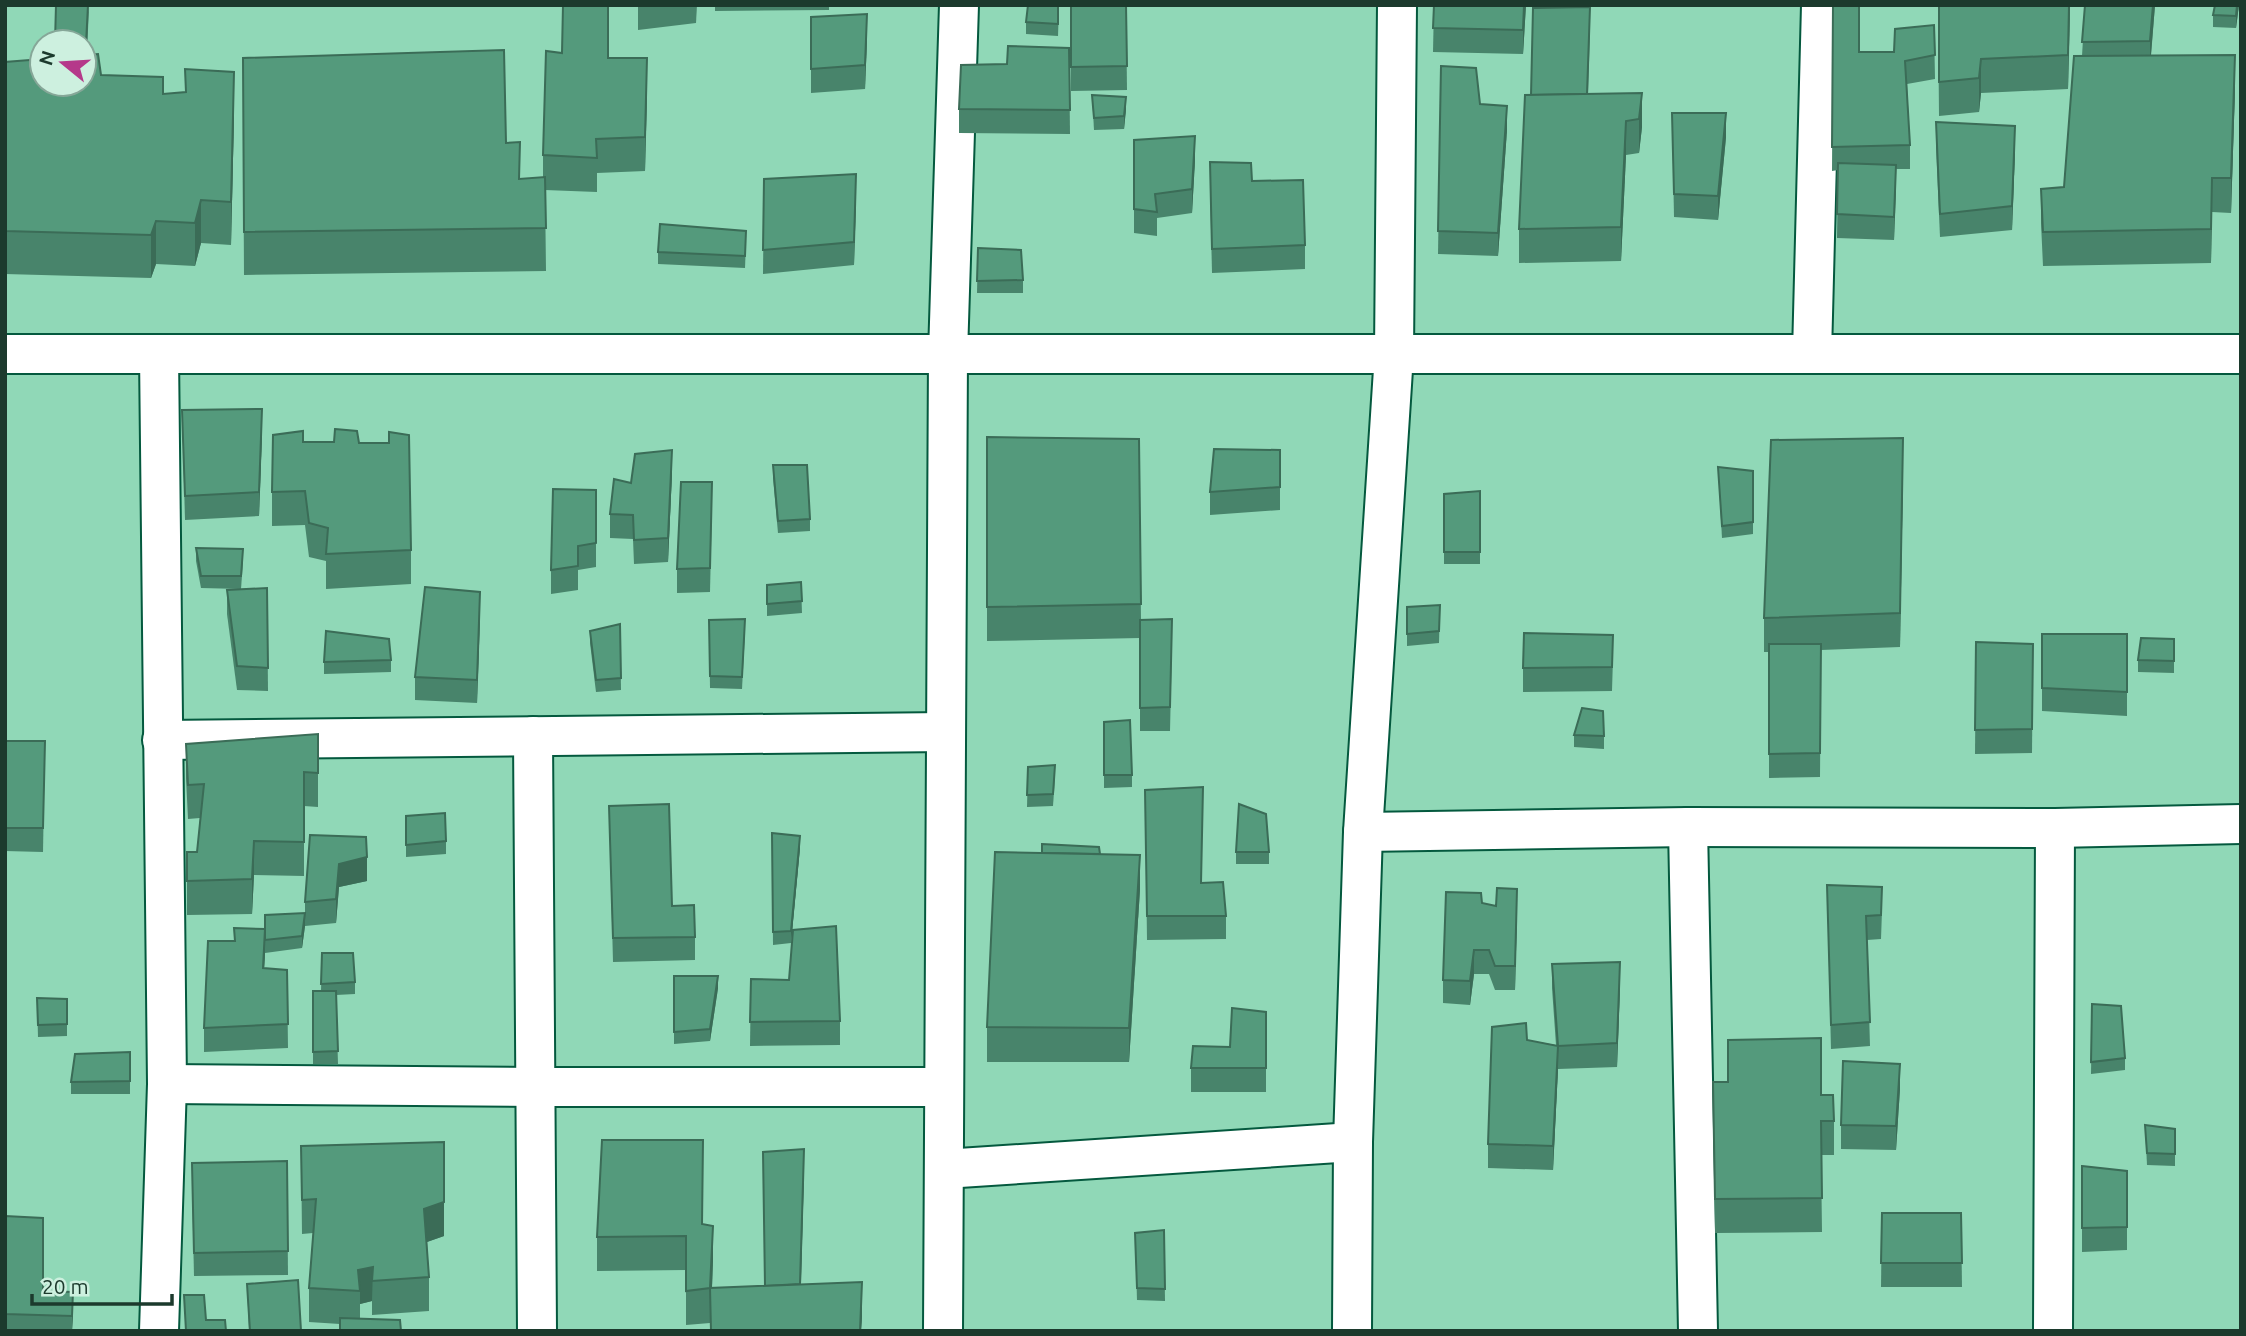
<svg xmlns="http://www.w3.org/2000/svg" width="2246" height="1336" viewBox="0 0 2246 1336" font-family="Ubuntu,sans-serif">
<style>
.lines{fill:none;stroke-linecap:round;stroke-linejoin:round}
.minor-casing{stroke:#04593e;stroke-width:42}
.minor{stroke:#fff;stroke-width:38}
.wall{fill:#48846b}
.shaded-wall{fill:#3b6c57}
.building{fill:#549a7c;stroke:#3b6c57;stroke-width:2}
</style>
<rect width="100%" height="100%" fill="#90d8b7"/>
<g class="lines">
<g class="minor-casing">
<g id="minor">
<path d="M5 354H2241"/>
<path d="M1812 354 1821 5"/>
<path d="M533 736 537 1331"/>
<path d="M162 740 946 732"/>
<path d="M1688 827 1698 1331"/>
<path d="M1363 832 1688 827 2055 828 2241 824"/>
<path d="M167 1084 536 1087H944"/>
<path d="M944 1169 1353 1142"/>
<path d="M159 1331 167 1084 159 354"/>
<path d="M943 1331 948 354 959 5"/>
<path d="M1352 1331 1353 1142 1363 832 1394 354 1397 5"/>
<path d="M2053 1331 2055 828"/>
</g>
</g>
<use href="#minor" class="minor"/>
</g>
<g class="wall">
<path d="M89 5 87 55 101 75 163 94 185 92V69L234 115 231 245 201 243 195 266 156 264 151 278 5 274V62L84 84V42Z"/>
<path d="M638 5H697L696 23 638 30Z"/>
<path d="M715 5H829V10L715 11Z"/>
<path d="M1059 5 1058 36 1026 34V22Z"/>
<path d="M1071 5H1126L1127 90 1071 91Z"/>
<path d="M1434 5H1526L1523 54 1433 52Z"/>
<path d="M1833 5 1859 52H1894L1934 25 1935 79 1907 84 1910 145V169H1896L1894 240 1837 238 1838 170 1832 171Z"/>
<path d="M1938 5H2070L2068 89 1981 93 1979 112 1939 116Z"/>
<path d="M2085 5H2155L2151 56 2235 89 2231 213 2212 212 2211 263 2043 266 2041 223V189L2064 187 2082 56Z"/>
<path d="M2215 5H2239L2236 28 2213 27V15Z"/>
<path d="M811 17 867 37 865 89 811 93Z"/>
<path d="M1590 30 1588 94 1642 93V127L1639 153 1626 155 1621 261 1519 263V229L1531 95Z"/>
<path d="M1069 48 1070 134 959 133V109L1007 64Z"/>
<path d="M608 58 647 92 645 171 597 173V192L545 190 546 271 244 275 243 101 506 143 520 179 543 177V155Z"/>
<path d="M1441 66 1507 130 1498 256 1438 254Z"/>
<path d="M1092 95 1126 109 1124 129 1094 130Z"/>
<path d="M1672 113 1726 137 1718 220 1674 217Z"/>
<path d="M1936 122 2015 150 2012 230 1940 237 1936 146Z"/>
<path d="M1134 140 1195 160 1192 213 1157 218V236L1134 233Z"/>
<path d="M764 179 856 198 854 265 763 274Z"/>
<path d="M1252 181 1305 245V269L1212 273 1210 186Z"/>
<path d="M746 243 745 268 658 264V252Z"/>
<path d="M978 248 1023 280V293H977Z"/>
<path d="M182 410 262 433 259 516 185 520Z"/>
<path d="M987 437 1139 439 1141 620 1172 642 1170 731H1140V638L987 641Z"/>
<path d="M303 442 359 443 411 550V584L326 589V561L309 557 305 525 272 526V492Z"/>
<path d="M1280 450V510L1210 515V492Z"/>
<path d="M773 465 810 519V531L778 533 773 478Z"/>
<path d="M1718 467 1753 471V534L1722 538Z"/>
<path d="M672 473 668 562 634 564 633 539 610 538V514L631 483Z"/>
<path d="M1903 473 1900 647 1821 650 1820 777 1769 778V652H1764V618Z"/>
<path d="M596 490V567L578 570V590L551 594V570Z"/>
<path d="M1480 491V564H1444V494Z"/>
<path d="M712 505 710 592 677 593V569Z"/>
<path d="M196 548 243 562 241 589 201 588 196 561Z"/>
<path d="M801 582 802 613 767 616V585Z"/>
<path d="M267 588 268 691 237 690 227 614V590Z"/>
<path d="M1440 605 1439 643 1407 646V607Z"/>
<path d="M480 616 477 703 415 700V677Z"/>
<path d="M709 620 745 632 742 689 710 688Z"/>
<path d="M620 624 621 690 596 692 590 643V631Z"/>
<path d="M2042 634H2127V716L2042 711Z"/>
<path d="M2174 639V673L2138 672V660Z"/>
<path d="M1976 642 2033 644 2032 753 1975 754Z"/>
<path d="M1613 658 1612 691 1523 692V668Z"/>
<path d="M391 660V672L324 674V662Z"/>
<path d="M1104 722 1132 775V787L1104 788Z"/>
<path d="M318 734V807L304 806V876L254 875 252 914 187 915V852H197L200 818 188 819 186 778V744Z"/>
<path d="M1574 735 1604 736V749L1574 747Z"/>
<path d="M5 741H45L43 852 5 851Z"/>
<path d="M1028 767 1055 777 1053 806 1027 807Z"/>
<path d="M1145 790 1202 883 1226 916V939L1147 940Z"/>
<path d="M609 806 672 906 695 937V960L613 962Z"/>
<path d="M406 816 446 841V854L406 857Z"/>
<path d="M772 833 800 848 791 943 773 945Z"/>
<path d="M310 835 367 881 339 887 336 923 305 926V902Z"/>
<rect x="1236" y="852" width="33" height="12"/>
<path d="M1100 854 1140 889 1129 1062H987V1027Z"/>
<path d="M1827 885 1882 911 1881 939 1867 940 1870 1046 1831 1049Z"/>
<path d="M1482 903 1517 913 1515 990H1495L1489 974H1474L1470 1005 1443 1003V980Z"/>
<path d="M305 926 302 948 265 953 264 968 287 970 288 1048 204 1052V1028L234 941Z"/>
<path d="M322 953 355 982V994L336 995 338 1064H313V991H321Z"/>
<path d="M1552 964 1620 986 1617 1067 1558 1069 1553 1170 1488 1168V1144L1527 1040 1556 1045 1552 988Z"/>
<path d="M674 976 718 988 710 1041 674 1044Z"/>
<path d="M751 979 789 980 840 1021V1045L750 1046Z"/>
<path d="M37 998 67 999V1036L38 1037Z"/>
<path d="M2092 1004 2125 1058V1070L2091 1074Z"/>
<path d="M1266 1012V1092H1191V1068L1230 1047Z"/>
<path d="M130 1052V1094H71V1082Z"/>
<path d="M1713 1082 1834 1121V1155H1821L1822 1232 1715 1233Z"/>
<path d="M1900 1088 1896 1150 1841 1149V1125Z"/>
<path d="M2145 1125 2175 1129V1166L2147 1165Z"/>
<path d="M444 1142V1236L427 1242 429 1277V1311L372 1315V1301L360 1304V1319L340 1324 309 1322V1288L313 1233 302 1234 301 1146Z"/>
<path d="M287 1161 288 1275 194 1276 192 1187Z"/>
<path d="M2082 1166 2127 1171V1250L2082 1252Z"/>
<path d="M804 1172 801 1284 862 1316 861 1331H710V1323L686 1325V1270L597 1271V1237L703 1224 713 1260 712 1288 764 1286Z"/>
<path d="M1882 1213H1961L1962 1287H1881Z"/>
<path d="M5 1216 43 1291 73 1315 72 1331H5Z"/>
<path d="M1164 1230 1165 1301 1137 1300 1135 1233Z"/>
<path d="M247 1284 301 1331H249Z"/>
</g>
<g class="shaded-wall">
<path d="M1524 5H1526L1523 54V30Z"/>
<path d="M2069 5H2070L2068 89V55Z"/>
<path d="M2153 5H2155L2150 65V41Z"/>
<path d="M2237 5H2239L2236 28V16Z"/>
<path d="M867 14V37L865 89V65Z"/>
<path d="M2235 55V89L2231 213V178Z"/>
<path d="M647 58V92L645 171V137Z"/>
<path d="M1981 59V93L1979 112V78Z"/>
<path d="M234 72V115L231 245V202Z"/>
<path d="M1642 93V127L1639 153V119Z"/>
<path d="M1126 97V109L1124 129V116Z"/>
<path d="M1507 106V130L1498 256V233Z"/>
<path d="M1726 113V137L1718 220V196Z"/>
<path d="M1626 121V155L1621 261V227Z"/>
<path d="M2015 126V150L2012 230V206Z"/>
<path d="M1195 136V160L1192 213V189Z"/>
<path d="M1896 165V189L1894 240V217Z"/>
<path d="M856 174V198L854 265V242Z"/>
<path d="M2212 178V212L2211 263V229Z"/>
<path d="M201 200V243L195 266V223Z"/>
<path d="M156 221V264L151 278V235Z"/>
<path d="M262 409V433L259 516V492Z"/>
<path d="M1903 438V473L1900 647V613Z"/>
<path d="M672 450V473L668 562V538Z"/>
<path d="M480 592V616L477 703V680Z"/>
<path d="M800 836V848L791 943V931Z"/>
<path d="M254 841V875L252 914V879Z"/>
<path d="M1140 855V889L1129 1062V1028Z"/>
<path d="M367 857V881L339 887 336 923V899L339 864Z"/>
<path d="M1517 889V913L1515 990V966Z"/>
<path d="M305 913V926L302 948V936Z"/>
<path d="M265 929V953L263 991V968Z"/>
<path d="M1474 950V974L1470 1005V981Z"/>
<path d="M1620 962V986L1617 1067V1043Z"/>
<path d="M718 976V988L710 1041V1029Z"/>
<path d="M1558 1046V1069L1553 1170V1146Z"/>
<path d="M1900 1064V1088L1896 1150V1126Z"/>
<path d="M804 1149V1172L800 1310V1286Z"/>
<path d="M444 1202V1236L424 1243V1209Z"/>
<path d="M713 1226V1260L711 1311 710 1288Z"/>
<path d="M373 1267 372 1301 360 1304V1291L358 1270Z"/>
<path d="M862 1282V1316L861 1331H860Z"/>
<path d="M73 1292V1315L72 1331V1316Z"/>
</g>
<g class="building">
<path d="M56 5H88L86 44H84V42H55Z"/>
<path d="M563 5H608V58H647L645 137 596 139 597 158 543 155 546 51 562 53Z"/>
<path d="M1028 5H1058V24L1026 22Z"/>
<path d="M1071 5H1126L1127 66 1071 67Z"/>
<path d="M1434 5H1524L1523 30 1433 28Z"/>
<path d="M1833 5H1859V52H1894L1895 29 1934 25 1935 55 1905 61 1910 145 1832 147Z"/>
<path d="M1939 5H2069L2068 55 1981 59 1979 78 1939 82Z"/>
<path d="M2085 5H2153L2150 41 2082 42Z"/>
<path d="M2215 5H2237L2236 16 2213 15Z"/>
<path d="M1590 7 1587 94 1531 95 1533 8Z"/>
<path d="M867 14 865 65 811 69V17Z"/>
<path d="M1008 46 1069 48 1070 110 959 109 961 65 1007 64Z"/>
<path d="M504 50 506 143 520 142 519 179 545 177 546 228 244 232 243 58Z"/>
<path d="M98 54 101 75 163 77V94L186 92 185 69 234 72 231 202 201 200 195 223 156 221 151 235 5 231V62L42 59V84H84V55Z"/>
<path d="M2235 55 2231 178H2212L2211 229 2043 232 2041 189 2064 187 2074 56Z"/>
<path d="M1441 66 1476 68 1480 104 1507 106 1498 233 1438 231Z"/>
<path d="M1642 93 1639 119 1626 121 1621 227 1519 229 1525 95Z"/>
<path d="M1092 95 1126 97 1124 116 1094 118Z"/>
<path d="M1672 113H1726L1718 196 1674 194Z"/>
<path d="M1936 122 2015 126 2012 206 1940 214Z"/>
<path d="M1195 136 1192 189 1155 194 1157 212 1134 209V140Z"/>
<path d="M1210 162 1251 163 1252 181 1303 180 1305 245 1212 249Z"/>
<path d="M1838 163 1896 165 1894 217 1837 214Z"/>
<path d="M856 174 854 242 763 250 764 179Z"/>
<path d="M660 224 746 231 745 256 658 252Z"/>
<path d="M978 248 1021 250 1023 280 977 281Z"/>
<path d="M262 409 259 492 185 496 182 410Z"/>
<path d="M335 429 357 431 359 443H389V432L409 435 411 550 326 554 328 528 309 523 305 491 272 492 273 435 303 431V442H334Z"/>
<path d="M987 437 1139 439 1141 604 987 607Z"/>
<path d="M1903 438 1900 613 1764 618 1771 440Z"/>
<path d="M1214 449 1280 450V487L1210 492Z"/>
<path d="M672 450 668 538 634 540 633 515 610 514 614 479 631 483 635 454Z"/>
<path d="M773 465H807L810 519 778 521Z"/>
<path d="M1718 467 1753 471V522L1722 526Z"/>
<path d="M681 482H712L710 568 677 569Z"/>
<path d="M553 489 596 490V543L578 546V566L551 570Z"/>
<path d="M1480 491V552H1444V494Z"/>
<path d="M196 548 243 549 241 576H201Z"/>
<path d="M801 582 802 601 767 604V585Z"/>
<path d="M425 587 480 592 477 680 415 677Z"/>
<path d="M267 588 268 668 237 666 227 590Z"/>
<path d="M1440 605 1439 631 1407 634V607Z"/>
<path d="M745 619 742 677 710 676 709 620Z"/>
<path d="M1172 619 1170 707 1140 708V620Z"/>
<path d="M620 624 621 678 596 680 590 631Z"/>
<path d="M326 631 389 639 391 660 324 662Z"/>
<path d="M1524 633 1613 635 1612 667 1523 668Z"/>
<path d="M2042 634H2127V692L2042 688Z"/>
<path d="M2141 638 2174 639V661L2138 660Z"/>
<path d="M1976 642 2033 644 2032 729 1975 730Z"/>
<path d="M1769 644H1821L1820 753 1769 754Z"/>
<path d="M1582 708 1603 711 1604 736 1574 735Z"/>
<path d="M1130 720 1132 775H1104V722Z"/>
<path d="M318 734V773L304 772V842L254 841 252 879 187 881V852H197L204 784 188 785 186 744Z"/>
<path d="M5 741H45L43 828H5Z"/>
<path d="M1055 765 1053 794 1027 795 1028 767Z"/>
<path d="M1203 787 1201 883 1223 882 1226 916H1147L1145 790Z"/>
<path d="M669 804 672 906 694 905 695 937 613 938 609 806Z"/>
<path d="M1239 804 1266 814 1269 852H1236Z"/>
<path d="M445 813 446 841 406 845V816Z"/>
<path d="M772 833 800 836 791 931 773 932Z"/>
<path d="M310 835 366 837 367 857 339 864 336 899 305 902Z"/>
<path d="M1042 844 1099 847 1100 854 1042 853Z"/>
<path d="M995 852 1140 855 1129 1028 987 1027Z"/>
<path d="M1827 885 1882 887 1881 915 1866 916 1870 1022 1831 1025Z"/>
<path d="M1497 888 1517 889 1515 966H1495L1489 950H1474L1470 981 1443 980 1446 892 1481 893 1482 903 1496 906Z"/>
<path d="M305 913 302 936 265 940V915Z"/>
<path d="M836 926 840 1021 750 1022 751 979 789 980 793 930Z"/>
<path d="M234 928 265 929 263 968 287 970 288 1024 204 1028 208 941H235Z"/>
<path d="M322 953H353L355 982 321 984Z"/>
<path d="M1620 962 1617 1043 1558 1046 1552 964Z"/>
<path d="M674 976H718L710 1029 674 1032Z"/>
<path d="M313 991H336L338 1051 313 1052Z"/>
<path d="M37 998 67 999V1024L38 1025Z"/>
<path d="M2092 1004 2121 1006 2125 1058 2091 1062Z"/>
<path d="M1232 1008 1266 1012V1068H1191L1193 1046 1230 1047Z"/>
<path d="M1526 1023 1527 1040 1558 1046 1553 1146 1488 1144 1492 1027Z"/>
<path d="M1821 1038V1095H1833L1834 1121H1821L1822 1198 1715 1199 1713 1082H1728V1040Z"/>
<path d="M130 1052V1081L71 1082 75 1054Z"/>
<path d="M1843 1061 1900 1064 1896 1126 1841 1125Z"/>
<path d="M2145 1125 2175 1129V1154L2147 1153Z"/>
<path d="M602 1140H703L702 1224 713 1226 710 1288 686 1291V1236L597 1237Z"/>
<path d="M444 1142V1202L424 1209 429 1277 372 1281 373 1267 358 1270 360 1291 309 1288 316 1199 302 1200 301 1146Z"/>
<path d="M804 1149 800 1284 765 1286 763 1152Z"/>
<path d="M287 1161 288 1251 194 1253 192 1163Z"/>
<path d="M2082 1166 2127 1171V1227L2082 1228Z"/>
<path d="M1882 1213H1961L1962 1263H1881Z"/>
<path d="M5 1216 43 1218V1291L73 1292 72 1316 5 1314Z"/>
<path d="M1164 1230 1165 1289 1137 1288 1135 1233Z"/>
<path d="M298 1280 301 1331H250L247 1284Z"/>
<path d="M862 1282 860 1331H711L710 1288Z"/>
<path d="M184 1295H204L206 1320H225L226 1331H186Z"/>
<path d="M340 1318 400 1320 401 1331H340Z"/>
</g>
<rect width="2246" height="1336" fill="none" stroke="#1c3a2d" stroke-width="14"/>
<g transform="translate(63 63) rotate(288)"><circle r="33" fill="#cdf0df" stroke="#86a798" stroke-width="2"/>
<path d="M0-5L12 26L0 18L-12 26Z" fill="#b5398a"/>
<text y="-10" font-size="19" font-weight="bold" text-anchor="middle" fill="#1c3a2d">N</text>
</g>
<path d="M32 1294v10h140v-10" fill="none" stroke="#1c3a2d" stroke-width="3.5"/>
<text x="42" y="1294" font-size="21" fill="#1c3a2d" stroke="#cdf0df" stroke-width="5" paint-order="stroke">20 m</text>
</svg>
